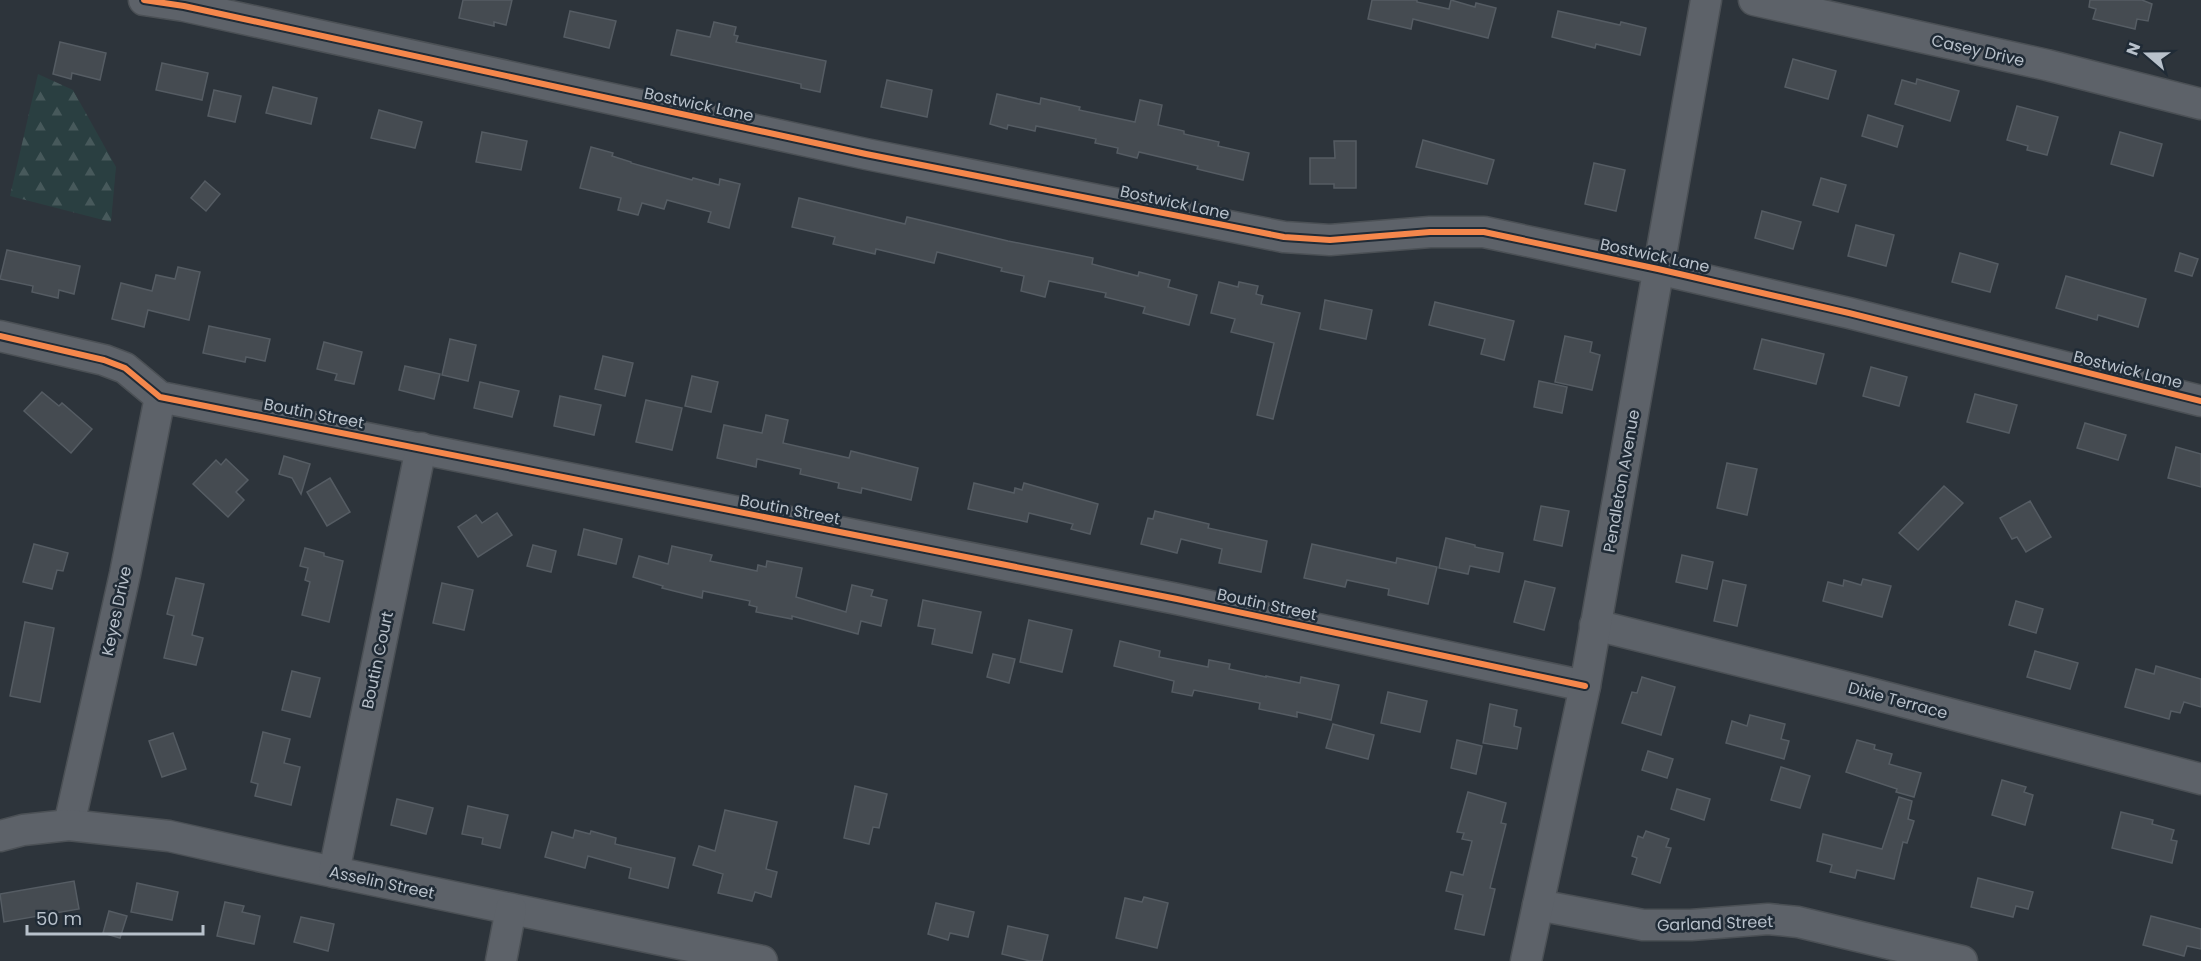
<svg xmlns="http://www.w3.org/2000/svg" width="2201" height="961" viewBox="0 0 2201 961" font-family="Poppins,sans-serif">
<style>
.forest{fill:url(#forest-firs)}
.building{fill:#454b51;stroke:#555c63;stroke-width:1.5}
.lines{fill:none;stroke-linecap:round;stroke-linejoin:round}
.minor-casing{stroke:#4b5055;stroke-width:33}
.minor{stroke:#5d6269;stroke-width:30}
.cycleway-casing{stroke:#202b36;stroke-width:10}
.cycleway{stroke:#f5874c;stroke-width:6}
.labels{text-anchor:middle;stroke-width:5;stroke-linejoin:round;paint-order:stroke}
.street-label{font-size:16px;fill:#b8c1cb;stroke:#202b36}
</style>
<defs>
<pattern id="forest-firs" width="22" height="20" patternUnits="userSpaceOnUse" patternTransform="scale(1.5)"><rect width="22" height="20" fill="#2a3f41"/><path d="M5 1l3.5 6h-7zM16 11l3.5 6h-7z" fill="#47595b"/></pattern>
</defs>
<rect width="100%" height="100%" fill="#2d343b"/>
<path class="forest" d="M38 74 73 90 116 167 111 222 10 196Z"/>
<g class="building">
<path d="M463 0H512L506 25 494 22V26L459 18Z"/>
<path d="M1372 0H1417V2L1449 9 1451 0 1475 7 1476 3 1496 8 1488 38 1413 19 1411 29 1368 19Z"/>
<path d="M2090 0H2142L2152 4 2148 21 2137 19 2135 29 2093 19 2096 9 2089 7Z"/>
<path d="M570 11 616 21 609 48 564 37Z"/>
<path d="M1558 11 1620 25 1621 22 1646 28 1640 55 1596 44 1595 48 1552 37Z"/>
<path d="M714 22 736 27 734 35 738 36 736 42 826 61 820 92 801 88V84L671 55 677 30 710 37Z"/>
<path d="M60 42 106 53 100 80 72 73 71 79 53 74Z"/>
<path d="M1793 59 1836 71 1828 99 1785 87Z"/>
<path d="M162 63 208 73 202 100 156 90Z"/>
<path d="M1917 79 1959 91 1950 121 1895 104 1902 80 1916 84Z"/>
<path d="M887 80 932 90 927 117 881 107Z"/>
<path d="M273 87 317 98 311 124 266 113Z"/>
<path d="M214 90 241 96 235 122 208 116Z"/>
<path d="M997 94 1040 104 1041 98 1080 107 1079 110 1135 122 1140 100 1162 105 1158 125 1184 131V134L1219 142 1218 146 1249 153 1243 180 1197 169 1198 166 1139 152 1137 158 1117 153 1118 148 1095 143 1096 139 1036 126 1035 131 1008 125 1007 129 990 124Z"/>
<path d="M2017 106 2058 117 2047 155 2027 150 2028 146 2007 140Z"/>
<path d="M379 110 422 122 415 148 371 138Z"/>
<path d="M1868 115 1903 126 1897 147 1862 136Z"/>
<path d="M482 132 527 141 521 170 476 162Z"/>
<path d="M2120 132 2162 144 2153 176 2111 164Z"/>
<path d="M1423 140 1494 160 1487 184 1416 167Z"/>
<path d="M1334 141H1356V188H1334V184H1310V158H1335Z"/>
<path d="M591 147 613 153 612 156 631 162V163L692 180 693 178 719 185 720 179 740 184 729 228 708 222 711 212 667 200 664 209 642 203 638 215 618 210 621 198 580 188Z"/>
<path d="M1594 163 1625 170 1616 211 1585 204Z"/>
<path d="M1821 178 1846 185 1838 212 1813 205Z"/>
<path d="M205 181 220 194 206 211 191 198Z"/>
<path d="M799 198 905 224 907 217 1008 241 1093 258 1092 264 1138 276 1139 272 1170 280 1168 287 1197 295 1189 325 1143 313 1145 307 1105 297 1106 293 1049 281 1045 297 1021 291 1024 276 1001 271 1002 268 937 252 934 263 876 249 875 254 833 244 835 237 792 227Z"/>
<path d="M1762 211 1801 222 1793 249 1755 238Z"/>
<path d="M1856 225 1894 235 1886 266 1848 256Z"/>
<path d="M7 250 80 266 74 294 59 290 58 298 32 292 33 286 0 279Z"/>
<path d="M1960 253 1998 264 1990 292 1952 282Z"/>
<path d="M2180 253 2198 259 2192 276 2175 271Z"/>
<path d="M178 267 200 272 189 320 148 310 144 327 112 319 121 283 152 291 156 275 175 279Z"/>
<path d="M2066 276 2146 299 2138 327 2098 315 2097 320 2056 308Z"/>
<path d="M1219 282 1238 287 1239 282 1258 286 1256 294 1263 296 1261 304 1300 313 1273 419 1257 415 1274 343 1231 332 1235 319 1211 313Z"/>
<path d="M1325 300 1372 310 1366 339 1320 329Z"/>
<path d="M1435 302 1514 321 1504 360 1481 354 1485 339 1429 325Z"/>
<path d="M209 326 270 339 265 361 246 357 245 362 203 353Z"/>
<path d="M1565 336 1592 342 1590 352 1600 355 1592 390 1555 382Z"/>
<path d="M450 339 476 345 468 381 442 375Z"/>
<path d="M1762 339 1824 354 1816 384 1754 369Z"/>
<path d="M324 342 362 352 354 384 335 380 337 374 317 369Z"/>
<path d="M603 356 633 363 625 396 595 389Z"/>
<path d="M405 366 440 374 434 399 399 390Z"/>
<path d="M1871 367 1907 377 1899 406 1863 396Z"/>
<path d="M692 376 718 382 711 412 685 406Z"/>
<path d="M1539 381 1567 387 1562 413 1534 407Z"/>
<path d="M480 382 519 391 512 417 474 408Z"/>
<path d="M42 392 59 406 62 403 92 429 71 453 24 411Z"/>
<path d="M1975 394 2017 405 2009 433 1967 422Z"/>
<path d="M560 396 601 405 594 435 554 426Z"/>
<path d="M646 400 682 408 672 450 636 442Z"/>
<path d="M766 415 788 420 783 443 849 458 851 451 918 468 911 500 862 488 861 493 838 488 839 483 800 474 801 469 757 459 756 467 717 458 724 425 762 433Z"/>
<path d="M2085 423 2126 435 2118 460 2077 448Z"/>
<path d="M2176 447 2201 454V487L2168 478Z"/>
<path d="M284 456 310 464 301 494 292 478 279 474Z"/>
<path d="M226 459 248 480 236 492 244 500 228 517 193 484 216 460 221 465Z"/>
<path d="M1727 463 1757 469 1747 515 1717 508Z"/>
<path d="M330 478 350 512 327 526 307 492Z"/>
<path d="M974 483 1014 493 1015 488 1022 490 1024 483 1098 504 1090 534 1071 529 1073 524 1029 513 1027 522 968 509Z"/>
<path d="M1944 486 1963 503 1918 550 1899 533Z"/>
<path d="M2030 501 2051 537 2026 552 2017 537 2012 539 2000 518Z"/>
<path d="M1541 506 1569 511 1562 546 1534 540Z"/>
<path d="M1155 511 1209 524 1208 528 1267 541 1261 572 1219 563 1222 549 1181 539 1177 553 1141 544 1148 518 1153 519Z"/>
<path d="M497 513 512 535 478 557 458 527 476 515 482 523Z"/>
<path d="M584 529 622 539 616 564 578 555Z"/>
<path d="M1446 538 1475 545V547L1503 553 1499 572 1470 566 1468 574 1439 568Z"/>
<path d="M34 544 68 553 63 571 57 570 52 589 23 582Z"/>
<path d="M1312 544 1396 563 1397 558 1437 567 1428 604 1388 595 1389 589 1347 580 1345 587 1304 578Z"/>
<path d="M533 545 556 551 551 572 527 566Z"/>
<path d="M672 546 712 555 710 561 757 571 758 565 766 567 767 561 802 568 796 597 846 612 852 585 873 590 871 596 887 600 881 626 861 621 858 634 792 616V619L756 612 757 607 749 605 750 601 703 591 702 598 662 588 663 586 633 577 639 556 668 564Z"/>
<path d="M305 548 324 553V556L343 561 329 622 302 615 310 582 305 580 308 568 300 566Z"/>
<path d="M1682 555 1713 562 1707 589 1676 582Z"/>
<path d="M176 578 204 584 192 635 203 638 196 665 164 658 174 616 167 614Z"/>
<path d="M1863 579 1891 586 1882 617 1823 601 1828 582 1843 586 1844 580 1861 585Z"/>
<path d="M1723 580 1746 585 1737 626 1714 621Z"/>
<path d="M1525 581 1555 588 1544 630 1514 622Z"/>
<path d="M442 583 473 590 464 630 433 623Z"/>
<path d="M923 600 981 612 972 653 932 644 935 629 918 626Z"/>
<path d="M2016 601 2043 609 2036 633 2009 625Z"/>
<path d="M1029 620 1072 630 1062 672 1020 662Z"/>
<path d="M25 622 54 628 40 702 10 696Z"/>
<path d="M1120 641 1160 651 1159 657 1208 667 1209 660 1230 664 1229 669 1266 677V676L1300 683 1301 677 1339 685 1331 720 1297 712V717L1259 709 1260 703 1194 690 1192 696 1172 692 1174 681 1114 666Z"/>
<path d="M2035 651 2078 663 2070 689 2027 677Z"/>
<path d="M993 654 1015 659 1009 683 987 677Z"/>
<path d="M2156 666 2201 679V707L2184 702 2180 713 2171 711 2169 719 2125 707 2136 669 2154 674Z"/>
<path d="M292 671 320 678 310 717 282 710Z"/>
<path d="M1642 677 1675 687 1661 735 1622 723 1632 692 1637 693Z"/>
<path d="M1388 692 1427 701 1420 732 1381 723Z"/>
<path d="M1490 704 1517 710 1514 726 1521 728 1517 749 1483 743Z"/>
<path d="M1750 715 1785 724 1781 739 1789 741 1784 759 1726 743 1732 721 1747 726Z"/>
<path d="M1333 724 1374 735 1368 759 1326 748Z"/>
<path d="M263 732 290 739 284 763 300 767 291 805 255 796 258 784 251 782Z"/>
<path d="M173 733 186 769 162 777 149 741Z"/>
<path d="M1457 740 1482 746 1476 774 1451 768Z"/>
<path d="M1857 740 1875 745 1874 749 1892 754 1889 764 1921 773 1914 797 1896 792 1897 789 1846 772Z"/>
<path d="M1648 751 1673 759 1667 778 1642 770Z"/>
<path d="M1781 767 1810 776 1800 808 1771 800Z"/>
<path d="M2002 780 2026 787 2024 792 2033 795 2025 825 1992 815Z"/>
<path d="M855 786 887 794 879 828 873 827 869 844 844 838Z"/>
<path d="M1677 789 1710 799 1704 820 1671 809Z"/>
<path d="M1468 792 1506 803 1501 823 1506 824 1490 888 1495 889 1484 935 1455 929 1463 895 1446 891 1451 872 1463 875 1472 841 1462 839 1464 833 1457 832Z"/>
<path d="M1899 797 1912 801 1908 819 1914 821 1907 843 1903 842 1894 879 1857 870 1855 878 1830 872 1832 865 1817 861 1823 834 1882 849Z"/>
<path d="M397 799 433 808 426 834 391 825Z"/>
<path d="M468 806 508 815 500 848 482 844 483 838 462 834Z"/>
<path d="M725 810 777 822 766 869 777 872 771 897 755 892 752 901 718 893 723 874 693 865 699 846 715 851Z"/>
<path d="M2121 812 2153 820 2152 824 2174 830 2171 840 2177 841 2172 863 2112 848Z"/>
<path d="M575 830 590 834 591 831 616 838 615 844 675 858 668 888 629 878 631 868 588 856 585 868 545 857 552 832 573 838Z"/>
<path d="M1646 831 1669 839 1666 847 1671 848 1660 883 1632 874 1637 858 1632 856 1638 836 1643 838Z"/>
<path d="M1978 878 2033 892 2028 909 2016 906 2013 917 1971 907Z"/>
<path d="M74 881 79 909 4 922 0 894Z"/>
<path d="M137 883 178 892 172 920 131 912Z"/>
<path d="M1144 897 1168 903 1157 948 1116 938 1125 898 1142 902Z"/>
<path d="M225 902 244 906 242 912 260 916 254 944 217 936Z"/>
<path d="M936 903 974 912 968 937 950 933 948 940 928 934Z"/>
<path d="M109 911 127 916 120 938 103 933Z"/>
<path d="M2151 916 2201 929V949L2187 946 2184 956 2143 945Z"/>
<path d="M301 917 334 924 328 951 294 942Z"/>
<path d="M1008 926 1048 935 1042 961H1030L1002 954Z"/>
</g>
<g class="lines">
<g class="minor-casing">
<g id="minor">
<path d="M144 0 184 6 866 154 1284 237 1330 240 1430 232H1484L1658 269 1849 313 2201 401"/>
<path d="M1754 0 2047 65 2201 104"/>
<path d="M0 336 104 360 125 368 160 397 1177 599 1585 686"/>
<path d="M1595 625 1862 691 2201 779"/>
<path d="M69 825 125 574 160 397"/>
<path d="M0 836 23 830 69 825 169 836 281 861 762 961"/>
<path d="M334 872 421 448"/>
<path d="M1538 905 1643 925H1691L1768 919 1798 922 1962 961"/>
<path d="M501 961 511 909"/>
<path d="M1526 961 1585 686 1706 0"/>
</g>
</g>
<use href="#minor" class="minor"/>
<g class="cycleway-casing">
<g id="cycleway">
<path d="M144 0 184 6 866 154 1284 237 1330 240 1430 232H1484L1658 269 1849 313 2201 401"/>
<path d="M0 336 104 360 125 368 160 397 1177 599 1585 686"/>
</g>
</g>
<use href="#cycleway" class="cycleway"/>
</g>
<g class="labels">
<g class="street-label">
<text transform="translate(1978 50) rotate(13)" y="6">Casey Drive</text>
<text transform="translate(699 104) rotate(12)" y="6">Bostwick Lane</text>
<text transform="translate(1175 202) rotate(12)" y="6">Bostwick Lane</text>
<text transform="translate(1655 255) rotate(12)" y="6">Bostwick Lane</text>
<text transform="translate(2128 369) rotate(14)" y="6">Bostwick Lane</text>
<text transform="translate(314 413) rotate(11)" y="6">Boutin Street</text>
<text transform="translate(1621 481) rotate(-80)" y="6">Pendleton Avenue</text>
<text transform="translate(790 509) rotate(11)" y="6">Boutin Street</text>
<text transform="translate(1267 604) rotate(12)" y="6">Boutin Street</text>
<text transform="translate(116 611) rotate(-78)" y="6">Keyes Drive</text>
<text transform="translate(377 660) rotate(-78)" y="6">Boutin Court</text>
<text transform="translate(1898 700) rotate(15)" y="6">Dixie Terrace</text>
<text transform="translate(382 882) rotate(12)" y="6">Asselin Street</text>
<text transform="translate(1715 923) rotate(-2)" y="6">Garland Street</text>
</g>
</g>
<g transform="translate(2147 54) rotate(290)" stroke="#202b36" stroke-width="4.5" paint-order="stroke">
<path d="M0-4.5L10 22L0 15L-10 22Z" fill="#b8c1cb"/>
<text y="-9" font-size="16" font-weight="bold" text-anchor="middle" fill="#b8c1cb">N</text>
</g>
<path d="M27 925v9h176v-9" fill="none" stroke="#b8c1cb" stroke-width="3"/>
<text x="36" y="925" font-size="18" fill="#b8c1cb" stroke="#202b36" stroke-width="4.5" paint-order="stroke">50 m</text>
</svg>
